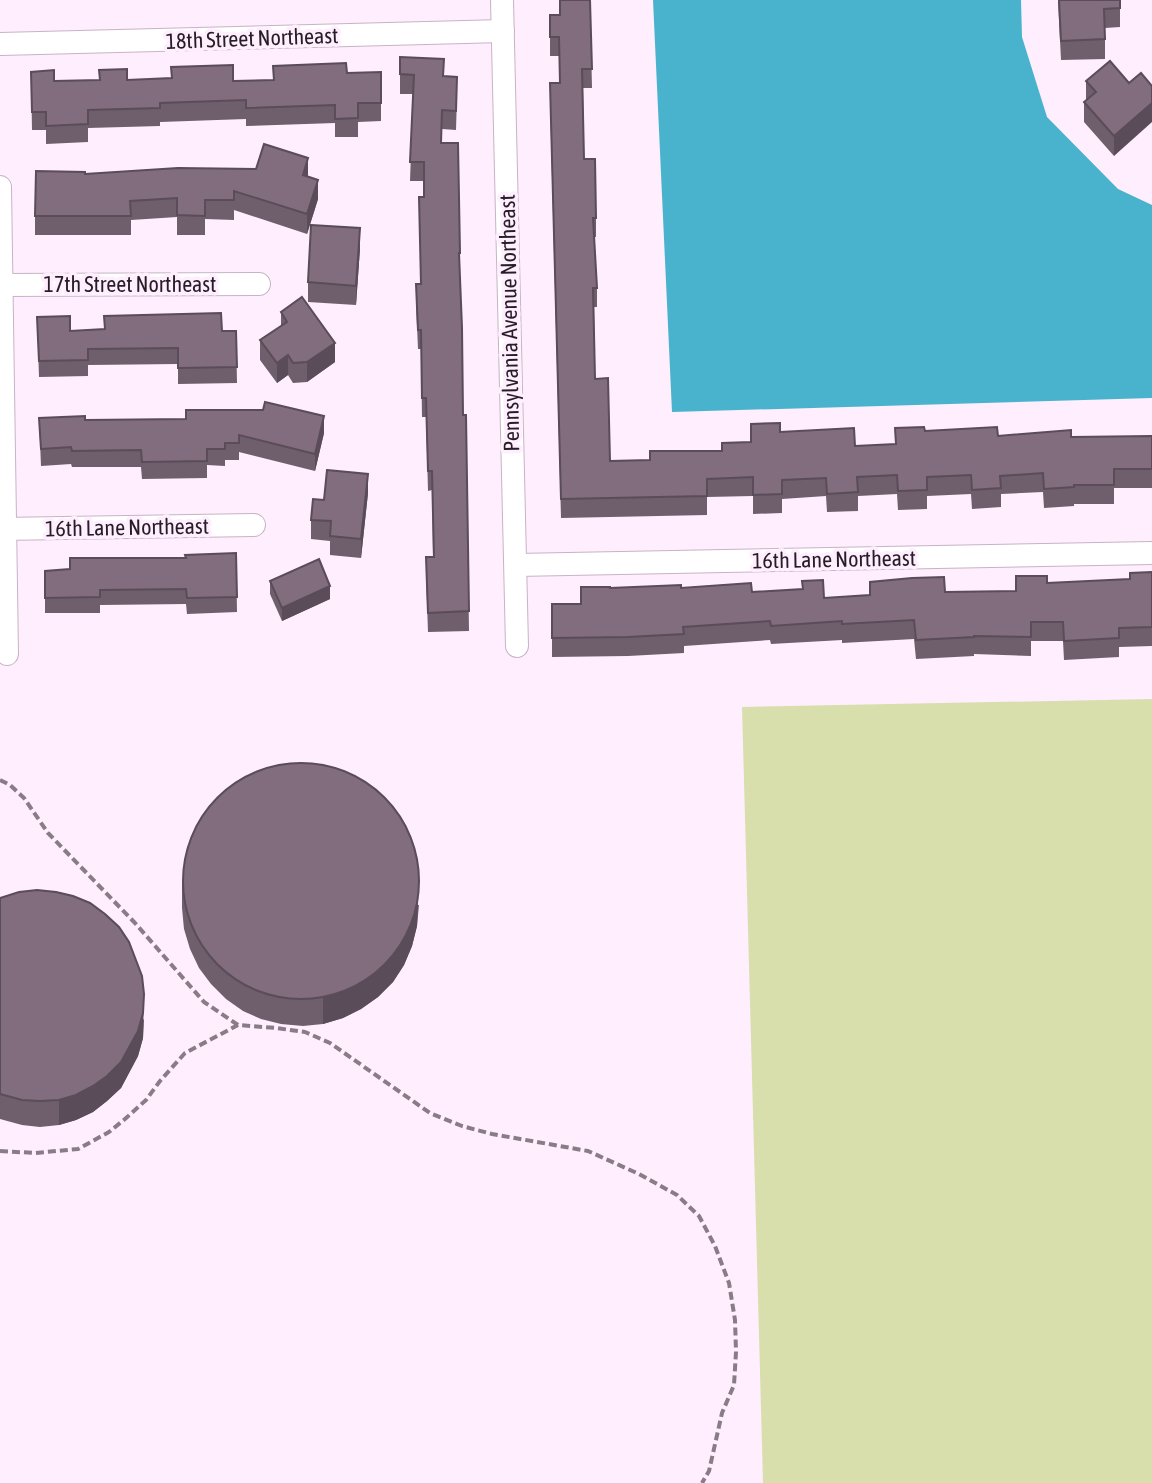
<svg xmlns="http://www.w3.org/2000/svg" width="1152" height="1483" viewBox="0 0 1152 1483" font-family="'Asap Condensed',sans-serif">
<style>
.green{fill:#d8dfac}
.water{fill:#49b3cd}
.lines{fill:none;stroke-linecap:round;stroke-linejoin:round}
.minor-casing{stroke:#c7b3c7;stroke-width:24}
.path{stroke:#887c87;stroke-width:4;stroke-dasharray:8 4;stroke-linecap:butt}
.minor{stroke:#fff;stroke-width:22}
.wall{fill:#6f5e6c}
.shaded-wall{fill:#5a4c58}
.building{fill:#816d7e;stroke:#5a4c58;stroke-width:2}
.labels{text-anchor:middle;stroke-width:7;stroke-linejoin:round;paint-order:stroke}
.street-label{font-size:22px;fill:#261e26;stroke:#ffeefe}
</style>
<rect width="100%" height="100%" fill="#ffeefe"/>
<path class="green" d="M1152 699V1483H763L742 707Z"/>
<path class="water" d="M653 0H1021L1022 37 1047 117 1118 189 1152 205V398L672 412Z"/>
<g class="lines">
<g class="minor-casing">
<g id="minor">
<path d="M502 0 517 646"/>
<path d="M0 44 503 31"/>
<path d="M0 187 7 654"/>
<path d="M1 285 259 284"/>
<path d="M0 529 254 525"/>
<path d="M516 565 1152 553"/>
</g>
</g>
<g class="path">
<path d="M0 780 10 785 24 798 48 833 135 923 204 1002 238 1025 276 1028 305 1032 330 1043 430 1113 462 1126 492 1134 588 1151 639 1174 677 1195 699 1216 715 1246 729 1283 735 1320 736 1352 734 1385 722 1413 709 1471 702 1483"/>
<path d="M0 1151 35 1153 78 1149 109 1132 125 1119 146 1100 160 1081 185 1053 238 1025"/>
</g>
<use href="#minor" class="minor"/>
</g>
<g class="wall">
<path d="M559 0H590L592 88H583L584 159 596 218V237H594L597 288V307H594L595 379 610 461 650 460 722 451 780 432 855 446 895 444 925 431 998 436H1152V488H1114V504H1074V506L1044 508 1043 492 1001 494V507L972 509 971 494 927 496V509L898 510 897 494 858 496V511L827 512 826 496 782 499V513L753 514V496L707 497V515L561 518 550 102 560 83 559 56H550V34L559 15Z"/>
<path d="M1058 0H1120V27L1105 28V59L1061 60Z"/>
<path d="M400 57 444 76 457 96 456 130 442 129V143L460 253V272L463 415H466L469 631 428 632 426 576 433 557 432 490 428 491 426 417H422L421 349H418L416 303V284H420L424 181H410L413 94H400Z"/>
<path d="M31 72 54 81 273 80 347 73 381 72V121L358 122V137H335V123L246 126V119L160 122V126L88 128V142L46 144V130H32Z"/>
<path d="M1086 81 1129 83 1114 156 1084 122V102L1086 101Z"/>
<path d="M85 174 308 177 318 199 307 234 234 210V220L205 219V235H177V217L131 220V235H35V216Z"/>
<path d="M360 248 356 305 308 302V282Z"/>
<path d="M281 312 335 362 307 382 293 383 288 375 277 383 260 360V340L281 326Z"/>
<path d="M37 317 70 331H236L237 383 178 384V364L88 365V376L39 377Z"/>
<path d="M39 418 85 420 324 433 315 471 239 452V460H225V466L207 465V478L142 479 141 467H72L71 464 41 466Z"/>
<path d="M368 493 361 558 330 555V541L311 539V520L324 500Z"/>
<path d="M236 553 237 612 187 614 186 604 100 605V613H45V571Z"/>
<path d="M1152 572V646L1119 647V657L1064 660 1063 641H1031V656L974 654V656L916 659 914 639 842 643V640L771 644 770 640 684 646V653L628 656 552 657V604H581L610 588H681L752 592 824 598 945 592 1016 591 1047 583 1130 579Z"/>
<path d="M270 581 330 599 282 621 270 594Z"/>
<path d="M182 883 419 905 417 926 412 946 404 965 393 982 378 997 361 1009 343 1018 323 1024 303 1026 281 1024 261 1019 243 1011 226 999 211 984 199 968 190 949 184 929 182 908Z"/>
<path d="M0 898 144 1020 143 1038 138 1056 121 1088 107 1101 93 1112 76 1120 59 1125 40 1127 22 1125 0 1119Z"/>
</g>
<g class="shaded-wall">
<path d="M1152 103V122L1114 156V136Z"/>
<path d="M308 158V178L303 175Z"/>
<path d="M318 180V199L307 234V214Z"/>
<path d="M360 228V248L356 305V286Z"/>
<path d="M335 343V362L307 382V362Z"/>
<path d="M288 355V375L277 383V363Z"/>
<path d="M324 416V433L315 471V454Z"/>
<path d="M368 474V493L361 558V539Z"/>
<path d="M330 586V599L282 621V608Z"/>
<path d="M419 879 417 926 412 946 404 965 393 982 378 997 361 1009 343 1018 323 1024V998Z"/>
<path d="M144 994 143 1038 138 1056 121 1088 107 1101 93 1112 76 1120 59 1125V1100Z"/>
</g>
<g class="building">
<path d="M560 0H590L592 69H582L584 159H595L596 218H593L597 288H593L595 379 608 378 610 461 650 460V451H722V443L751 442V424L780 423V432L854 428 855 446 896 444 895 428 924 427 925 431 997 427 998 436 1071 430V437L1152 436V469H1114V485H1074V487L1044 489 1043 473 1000 476 1001 488 972 490 971 475 927 477V490L898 491 897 475 857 477 858 492 827 494 826 478 782 480V494L753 495V477L707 479V496L561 499 550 83H560L559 37H550V15H560Z"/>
<path d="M1059 0H1120V8L1104 9 1105 39 1061 41Z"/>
<path d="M400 57 444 59 443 76 457 77 456 111 442 110 441 143H458L460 253H459L462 328 463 415H466L469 611 428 613 426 557H434L432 471H428L426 398H422L421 330H418L416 284H421L419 197H424V162H410L414 75 400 74Z"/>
<path d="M1110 61 1129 83 1141 73 1152 86V103L1114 136 1084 102 1096 92 1086 81Z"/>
<path d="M346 63 347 73 381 72V103H358V118L335 119V105L246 108V100L160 103V108L88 110V124L46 126V112H32L31 72 54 70V81L100 80 99 70 127 69V80L172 78 171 67 233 65V81L274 80 273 66Z"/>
<path d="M264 144 308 158 303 175 318 180 307 214 234 191V200H205V216L177 215V198L130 201 131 216H35L36 171 85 172V174L178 168 256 169Z"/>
<path d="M311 225 360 228 356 286 308 282Z"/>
<path d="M302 297 335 343 307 362 293 363 288 355 277 363 260 340 287 322 281 312Z"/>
<path d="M221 313 222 331H236L237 367 178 368V348L88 349V360L39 361 37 317 70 316V331L105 329 104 316Z"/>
<path d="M265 402 324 416 315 454 239 435V443H225V449H207V461L142 462 141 450 72 451 71 447 41 449 39 418 85 416V420L186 419V410H263Z"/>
<path d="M327 470 368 474 361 539 330 536 331 521 311 520 313 499 324 500Z"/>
<path d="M236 553 237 597 187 598 186 589 100 590V597L45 598V571L70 569V558H186L185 555Z"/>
<path d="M319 559 330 586 282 608 270 581Z"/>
<path d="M1152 572V627L1119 628V638L1064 641 1063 622H1031V637L974 636V637L916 640 914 620 842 624V621L771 626 770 621 683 627 684 634 628 637 552 638V604H581V587H610V588L681 585V588L751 583 752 592 803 589 802 581 823 580 824 598 870 595V582L912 578 944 577 945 592 1016 591V576H1047V583L1130 579V573Z"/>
<circle cx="301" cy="881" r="118"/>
<path d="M37 890 56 892 73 896 90 903 105 914 119 927 129 942 142 976 144 994 143 1013 138 1031 121 1062 107 1076 93 1086 76 1095 59 1100 40 1101 22 1100 0 1094V898L19 892Z"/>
</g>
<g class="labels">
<g class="street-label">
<text transform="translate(252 38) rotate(-2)" y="8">18th Street Northeast</text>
<text x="130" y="292">17th Street Northeast</text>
<text transform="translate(509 323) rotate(-91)" y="8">Pennsylvania Avenue Northeast</text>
<text transform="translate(127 527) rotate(-1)" y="8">16th Lane Northeast</text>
<text transform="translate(834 559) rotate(-1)" y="8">16th Lane Northeast</text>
</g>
</g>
</svg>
